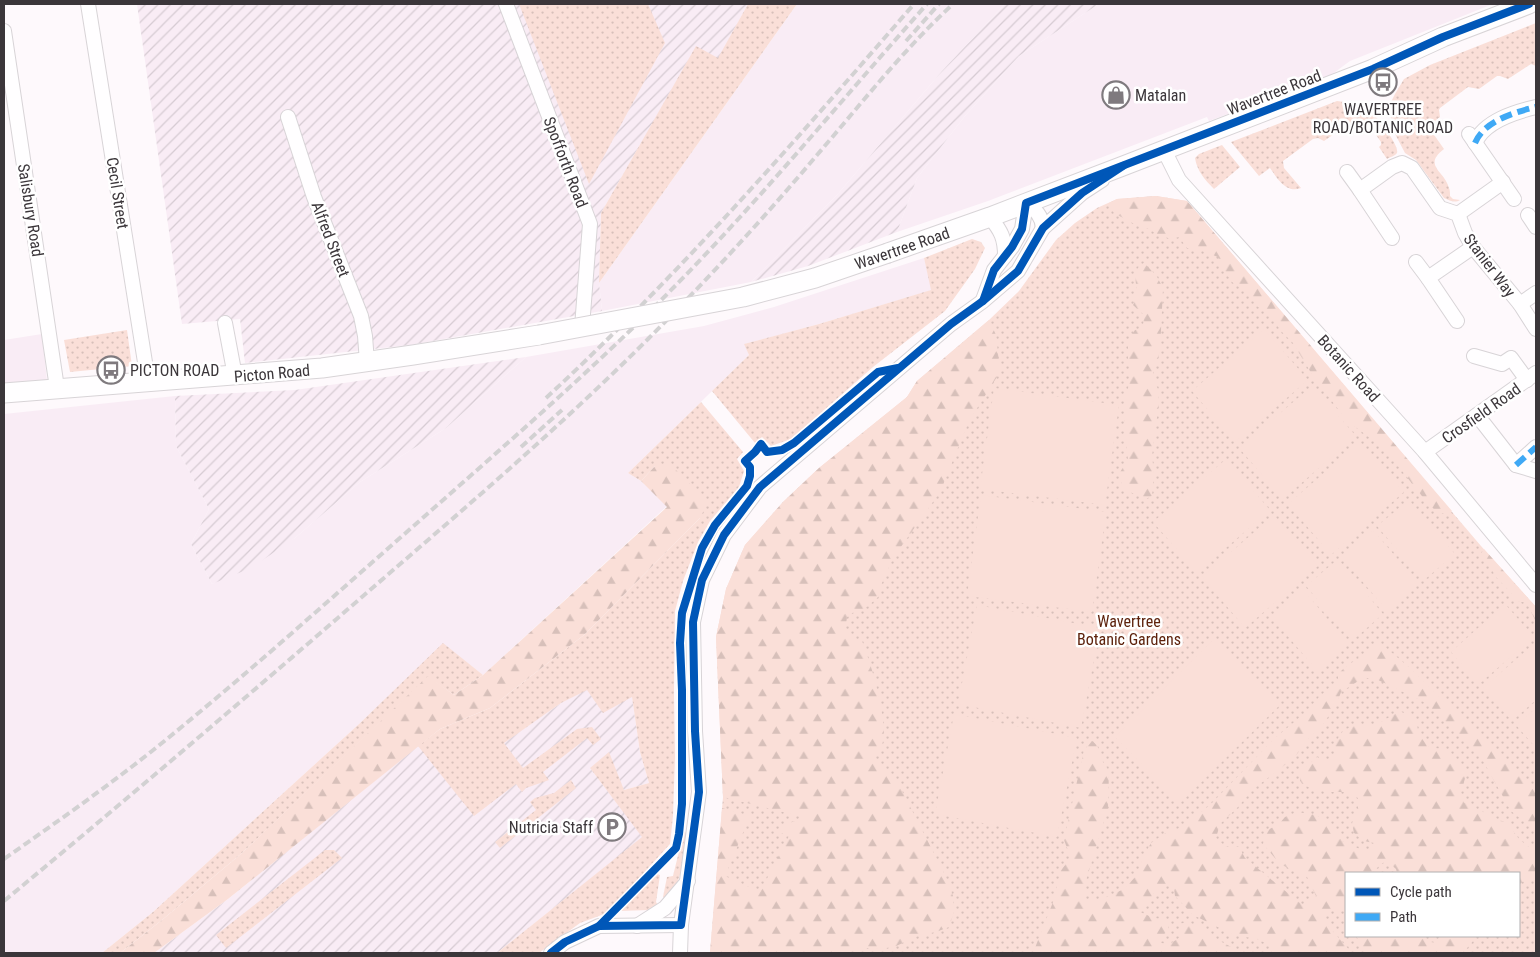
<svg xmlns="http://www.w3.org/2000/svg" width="1540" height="957" viewBox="0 0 1540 957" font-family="'Roboto Condensed',sans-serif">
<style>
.built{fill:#f9ecf5}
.industrial{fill:url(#industrial-furrows)}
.grass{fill:url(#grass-dots);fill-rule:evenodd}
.forest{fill:url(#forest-firs)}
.pitch{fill:#fadfd8}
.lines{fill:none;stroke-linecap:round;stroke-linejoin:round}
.street-casing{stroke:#d8d4d7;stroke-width:16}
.secondary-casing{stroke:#d8d4d7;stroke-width:21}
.street{stroke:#fffeff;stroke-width:14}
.secondary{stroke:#fffeff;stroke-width:19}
.rail{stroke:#d2d1d2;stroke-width:4;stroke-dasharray:8 4;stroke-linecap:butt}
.secondary-bridge-casing{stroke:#d8d4d7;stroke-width:21;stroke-linecap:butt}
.secondary-bridge{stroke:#fffeff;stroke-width:19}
.quiet{stroke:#3fa9f5;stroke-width:6;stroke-dasharray:12 6;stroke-linecap:butt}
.cycleway-casing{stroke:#fff;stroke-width:11}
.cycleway{stroke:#0057b8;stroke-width:8}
.labels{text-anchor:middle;stroke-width:5;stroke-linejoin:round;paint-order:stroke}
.street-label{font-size:16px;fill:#3b363a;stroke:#fff}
.poi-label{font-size:16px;fill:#3b363a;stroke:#fff;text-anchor:start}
.park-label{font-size:16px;fill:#5d220c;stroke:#fff}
</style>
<defs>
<pattern id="industrial-furrows" width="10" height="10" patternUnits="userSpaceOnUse" patternTransform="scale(1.25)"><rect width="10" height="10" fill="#f9ecf5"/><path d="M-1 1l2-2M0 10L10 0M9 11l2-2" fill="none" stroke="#d6cbd3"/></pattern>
<pattern id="grass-dots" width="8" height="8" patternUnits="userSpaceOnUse" patternTransform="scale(1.25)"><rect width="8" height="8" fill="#fadfd8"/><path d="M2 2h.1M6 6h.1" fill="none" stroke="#d7c0ba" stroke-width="1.8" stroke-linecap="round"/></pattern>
<pattern id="forest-firs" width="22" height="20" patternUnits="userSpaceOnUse" patternTransform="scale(1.25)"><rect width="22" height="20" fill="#fadfd8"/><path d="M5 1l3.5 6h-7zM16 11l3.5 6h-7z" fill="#d7c0ba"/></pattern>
</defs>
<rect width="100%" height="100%" fill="#fef9fc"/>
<g class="built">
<path d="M797 4H1005L942 71 837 195 751 282 602 311 599 283Z"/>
<path d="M1099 4H1493L1350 61 1331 75 1209 121 1207 117 988 201 897 232 917 178 965 116 1019 56Z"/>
<path d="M924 258 932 290 819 324 745 344 749 355 628 473 641 481 667 506 483 675 443 644 359 724 153 912 102 953H4V414L175 396 176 446 209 509 191 544 212 584 295 538 360 482 446 428 526 357 704 326 774 307Z"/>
<path d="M42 334 47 381 4 386V340Z"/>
</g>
<g class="industrial">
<path d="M137 4H748L718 59 696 47 601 213 599 283 602 311 410 345 245 363 240 319 182 324Z"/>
<path d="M1005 4H1099L1019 56 965 116 917 178 897 232 808 266 751 282 837 195 942 71Z"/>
<path d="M526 357 446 428 360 482 295 538 251 568 212 584 191 544 209 509 176 446 175 396 295 390Z"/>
<path d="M587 689 632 697 640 752 649 783 624 790 590 768 643 837 497 953H154L228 899 418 746 503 743 561 703Z"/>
</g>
<g class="grass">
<path d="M519 4H648L665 43 589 184Z"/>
<path d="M748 4H797L599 283 601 213 696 46 718 58Z"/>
<path d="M1536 23V66L1531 64 1508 79 1500 76H1497L1479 89 1468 87 1440 108 1439 110 1440 117 1431 124 1430 126 1432 132 1444 149C1422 166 1445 171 1449 188 1450 190 1450 193 1450 196L1453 199 1460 200C1455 203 1450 201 1444 198L1416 160 1405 153 1394 132 1390 114 1391 102 1395 94 1404 79 1430 65Z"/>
<path d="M1337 101C1347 102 1359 103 1367 108 1374 113 1400 145 1397 153 1395 156 1390 157 1387 159L1379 147 1381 145V142L1369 125 1364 123 1355 128 1349 125H1347L1324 141 1318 138 1313 139 1283 161 1284 168 1301 188C1286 194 1277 178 1270 168L1259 176 1231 142Z"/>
<path d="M1222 145 1240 167 1214 189C1205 180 1197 171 1195 158L1199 154Z"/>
<path d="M1156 196 1187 201 1481 546 1536 607V953H710L723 797 716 637 726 589 745 545 783 502 819 468 907 397 917 381 989 320 1019 291 1056 240 1075 223 1097 208 1117 199ZM1346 873H1519V936H1346Z"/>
<path d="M972 239 981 242 985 248 975 269 945 311 873 367 791 439 771 446 762 437 755 443 712 391 749 355 744 344 819 324 931 290 924 258Z"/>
<path d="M127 330 132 366 70 372 64 340Z"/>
<path d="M701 402 743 452 737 459 744 471 739 487 710 521 698 542 683 581 675 611 674 693 675 757 673 816 670 844 607 913 580 923 539 953H497L642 837 590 768 609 752 624 790 649 783 640 752 632 697 603 713 587 690 561 703 504 743 523 768 577 729 592 727 601 739 593 745 587 738 543 772 549 780 526 788 522 792 516 784 474 816 418 746 440 729 490 708 584 635 700 518 655 466 641 481 628 473Z"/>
<path d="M443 643 483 675 454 695 428 677 242 853 162 920 120 953H102L153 912 359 724Z"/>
<path d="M571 780 576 788 500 848 495 842 536 810 530 802 535 798 554 793Z"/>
<path d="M684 831 687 834C683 859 683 880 667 900L663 897 667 877 673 876Z"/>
<path d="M325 850H334L342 858 226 948 216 935Z"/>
<path d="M654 873 660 875 656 902 659 907 649 910 619 911Z"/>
</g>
<g class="forest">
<path d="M1156 196 1187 201 1452 511 1440 514 1429 505 1391 457 1373 440 1347 421 1313 376 1293 343 1281 331 1271 316 1257 306 1247 292 1232 282 1222 267 1218 257 1200 250 1187 248 1179 237 1171 239 1159 235 1149 229 1138 226 1114 213 1109 203 1117 199Z"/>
<path d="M1144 263 1156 275 1163 288 1160 351 1152 377 1158 389 1159 402 1152 456 1154 473 1152 496 1146 499 1123 489 1119 474 1128 459 1124 427 1126 395 1131 378 1128 359V341L1135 330 1143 328 1144 315 1133 305C1134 304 1136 298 1136 297 1139 284 1129 271 1144 263Z"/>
<path d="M989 320 996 335 1000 372 969 421 940 492 893 558 882 583 878 597 868 606 858 612 852 613 847 617 845 631 854 640 862 641C871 663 887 717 883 740 883 746 877 752 874 757L879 766 899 785 944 873 953 896 954 912 949 927 936 932 920 935 894 947 878 949 868 948 841 953H710L722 808 750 816 725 876 760 892 789 836 781 833V826L795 821 806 814 795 815 723 797 716 637 726 589 745 545 783 502 819 468 907 397 917 381Z"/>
<path d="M670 464 708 502 700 518 584 635 490 708 440 729 228 899 154 953H120L162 920 242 853 428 676 454 695 483 675 667 507 641 481 655 466Z"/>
<path d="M1484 549 1536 607V622L1527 603 1517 601 1513 595 1495 576 1489 563 1483 560 1480 555Z"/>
<path d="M1379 642 1410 668 1536 792V826L1525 822 1511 811 1482 759 1426 703 1374 678H1363L1341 692 1337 703 1322 726 1309 738 1297 754 1279 770 1253 789 1237 808 1220 824 1216 838 1226 847H1239L1245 858 1305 907 1316 896 1307 877 1280 864 1263 844 1266 831 1279 824 1285 817 1297 812 1316 815 1335 828 1342 841 1364 851 1374 850V843L1364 841 1354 833 1352 823 1358 811V798L1344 792H1326L1308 787 1300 781 1301 771 1317 757 1327 762 1334 759V744L1343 731 1356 724 1374 726 1400 711 1416 720 1419 735 1429 747C1454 750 1455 755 1466 775L1461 792 1463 802 1508 824 1519 839 1536 853V876L1522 882 1519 885V873H1397L1396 869 1387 861 1381 864 1372 873H1346V910L1327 911 1323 920 1352 953H1271L1272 952 1270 945 1257 939 1234 935 1193 915 1175 896 1174 888 1168 885 1155 891 1146 907 1140 912 1154 918 1162 919 1168 925 1169 931 1161 936 1159 942 1168 945 1179 938 1180 924 1186 922 1204 927 1218 940 1237 950 1252 951 1254 953H1033L1053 902 1061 870 1071 858 1064 840 1084 750 1092 741 1097 745 1103 762 1109 771 1108 808 1084 887 1085 900H1100L1124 889 1138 874 1142 859 1151 843 1164 834 1182 827 1210 805 1275 738 1305 713 1319 697 1338 680V675L1342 670Z"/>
<path d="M1356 936H1421L1426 941 1436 943 1440 936H1477L1463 953H1367L1364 950Z"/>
</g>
<g class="pitch">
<path d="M1264 329 1308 380 1235 442 1192 391Z"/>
<path d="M1312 386 1356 436 1283 499 1239 448Z"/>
<path d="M994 388 1119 405 1105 505 980 489Z"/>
<path d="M1360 442 1404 492 1331 555 1288 504Z"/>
<path d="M1226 459 1270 510 1197 573 1153 522Z"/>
<path d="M981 495 1106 512 1092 612 967 596Z"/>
<path d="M1409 500 1455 554 1423 581 1377 526Z"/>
<path d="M1274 515 1318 566 1245 628 1202 577Z"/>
<path d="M1373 530 1419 584 1387 611 1341 556Z"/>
<path d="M1338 559 1383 614 1352 641 1306 586Z"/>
<path d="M1303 589 1348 644 1317 671 1271 616Z"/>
<path d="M1505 604 1534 637 1479 684 1451 652Z"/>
<path d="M977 605 1100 628 1081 728 958 704Z"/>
<path d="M1215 638 1281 704 1180 803 1115 737Z"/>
<path d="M1536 642V700L1512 721 1483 688Z"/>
<path d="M1536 708V748L1516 725Z"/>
<path d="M954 714 1077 738 1057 837 935 814Z"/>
</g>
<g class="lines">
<g class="street-casing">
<g id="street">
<path d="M88 4 148 381"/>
<path d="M506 4 590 224 582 327"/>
<path d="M4 31 57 388"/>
<path d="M288 117 314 197 361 316 365 336 367 362"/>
<path d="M1469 134 1514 199"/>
<path d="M1475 143C1484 121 1515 112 1536 107"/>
<path d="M1164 150 1179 180 1425 452 1536 585"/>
<path d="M1347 172 1360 190"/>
<path d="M1458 214 1503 182"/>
<path d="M1528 215 1536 227"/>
<path d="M990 217C1001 231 1005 238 1005 256"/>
<path d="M1392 238 1360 190 1392 167 1402 163 1412 168 1440 208 1458 214 1465 233 1473 247 1520 304 1536 329"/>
<path d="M1416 262 1428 278"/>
<path d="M983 300 994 270 1012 247 1022 229 1026 203C1036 210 1042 216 1043 228"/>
<path d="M1520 304 1536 293"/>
<path d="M1457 321 1428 278 1473 247"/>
<path d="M225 323 235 376"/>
<path d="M1474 356 1502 364 1511 358 1527 380"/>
<path d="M1477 415 1516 465 1536 471"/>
<path d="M1425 452 1536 373"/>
<path d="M1516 465 1536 447"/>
<path d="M637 926 665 908 688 881"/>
<path d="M551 953 565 942 599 926 681 925"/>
<path d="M680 953 681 925 699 792 695 731 693 622 702 580 724 535 760 487 951 324 983 301 1018 271 1043 228 1082 193 1102 180"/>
</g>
</g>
<g class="secondary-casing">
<g id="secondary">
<path d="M888 253 990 217 1123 166 1373 69 1443 37 1529 4"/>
<path d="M4 393 322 368 413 355 539 335"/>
</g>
</g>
<use href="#street" class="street"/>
<use href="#secondary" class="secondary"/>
<g class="rail">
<path d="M906 41 939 4"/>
<path d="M546 398C678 276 796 140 914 4"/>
<path d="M521 447 562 410"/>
<path d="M4 859C54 824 104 789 152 751 243 678 329 600 417 523 505 445 595 368 678 283 765 194 844 97 927 4"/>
<path d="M4 901C127 799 249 695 370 590 464 509 560 427 648 339 707 280 763 219 817 155 861 104 903 50 953 4"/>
</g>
<g class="secondary-bridge-casing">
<path id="secondary-bridge" d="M539 335 743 297 815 278 888 253"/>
</g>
<use href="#secondary-bridge" class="secondary-bridge"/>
<g class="quiet">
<path d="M1475 143C1484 121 1515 112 1536 107"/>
<path d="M1516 465 1536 447"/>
</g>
<g class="cycleway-casing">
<g id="cycleway">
<path d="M983 301 994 270 1012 247 1022 229 1026 203 1373 69 1443 37 1529 4"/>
<path d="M599 926 676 848 679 834 682 804V690L680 643 682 613 702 548 715 525 747 486 750 476V467L745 461 755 452 761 444 767 452 782 450 794 443 878 372 898 368"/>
<path d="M551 953 565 942 599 926 681 925 699 792 695 731 693 622 702 580 724 535 760 487 951 324 983 301 1018 271 1043 228 1082 193 1123 166"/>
</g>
</g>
<use href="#cycleway" class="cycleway"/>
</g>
<defs>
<g id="bus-ring" transform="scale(1.4375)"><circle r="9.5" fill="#fff" stroke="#7f7a7e" stroke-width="1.5"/><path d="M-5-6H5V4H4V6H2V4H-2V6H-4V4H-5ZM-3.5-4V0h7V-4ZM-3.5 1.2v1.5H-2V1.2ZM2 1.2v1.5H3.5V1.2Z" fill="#7f7a7e"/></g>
<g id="shop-ring" transform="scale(1.4375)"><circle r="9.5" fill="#fff" stroke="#7f7a7e" stroke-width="1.5"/><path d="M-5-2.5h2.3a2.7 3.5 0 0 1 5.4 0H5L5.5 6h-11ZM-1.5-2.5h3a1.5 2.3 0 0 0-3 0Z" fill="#7f7a7e"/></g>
<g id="parking-ring" transform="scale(1.4375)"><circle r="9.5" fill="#fff" stroke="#7f7a7e" stroke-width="1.5"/><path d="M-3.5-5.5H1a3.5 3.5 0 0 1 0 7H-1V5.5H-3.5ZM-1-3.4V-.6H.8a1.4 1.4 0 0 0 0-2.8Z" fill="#7f7a7e"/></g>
</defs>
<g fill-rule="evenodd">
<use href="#bus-ring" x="1383" y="82"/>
<use href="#shop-ring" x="1116" y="95"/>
<use href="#bus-ring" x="111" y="370"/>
<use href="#parking-ring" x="612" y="827"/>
</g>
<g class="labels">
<g class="street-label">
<text transform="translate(1274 92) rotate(-21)" y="6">Wavertree Road</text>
<text transform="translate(566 162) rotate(69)" y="6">Spofforth Road</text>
<text transform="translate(118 193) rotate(81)" y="6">Cecil Street</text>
<text transform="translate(31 210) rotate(81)" y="6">Salisbury Road</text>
<text transform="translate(331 239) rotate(69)" y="6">Alfred Street</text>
<text transform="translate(902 248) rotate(-19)" y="6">Wavertree Road</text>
<text transform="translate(1490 265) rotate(53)" y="6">Stanier Way</text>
<text transform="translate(1349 368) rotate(48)" y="6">Botanic Road</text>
<text transform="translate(272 373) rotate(-5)" y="6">Picton Road</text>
<text transform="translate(1481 413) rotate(-35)" y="6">Crosfield Road</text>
</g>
<g class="poi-label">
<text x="1135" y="101">Matalan</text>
<text x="1383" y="115" text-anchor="middle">WAVERTREE<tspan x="1383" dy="18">ROAD/BOTANIC ROAD</tspan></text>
<text x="130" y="376">PICTON ROAD</text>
<text x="593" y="833" text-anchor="end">Nutricia Staff</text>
</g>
<g class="park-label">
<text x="1129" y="627">Wavertree<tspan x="1129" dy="18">Botanic Gardens</tspan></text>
</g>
</g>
<rect width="1540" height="957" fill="none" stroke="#3b363a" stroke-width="10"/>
<rect x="1345" y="872" width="175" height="65" fill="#ffffff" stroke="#b1afb0"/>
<rect x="1355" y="888" width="25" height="8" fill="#0057b8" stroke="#b1afb0"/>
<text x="1390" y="897" font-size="15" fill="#3b363a">Cycle path</text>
<rect x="1355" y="913" width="25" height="8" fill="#3fa9f5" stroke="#b1afb0"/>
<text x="1390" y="922" font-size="15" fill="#3b363a">Path</text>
</svg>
